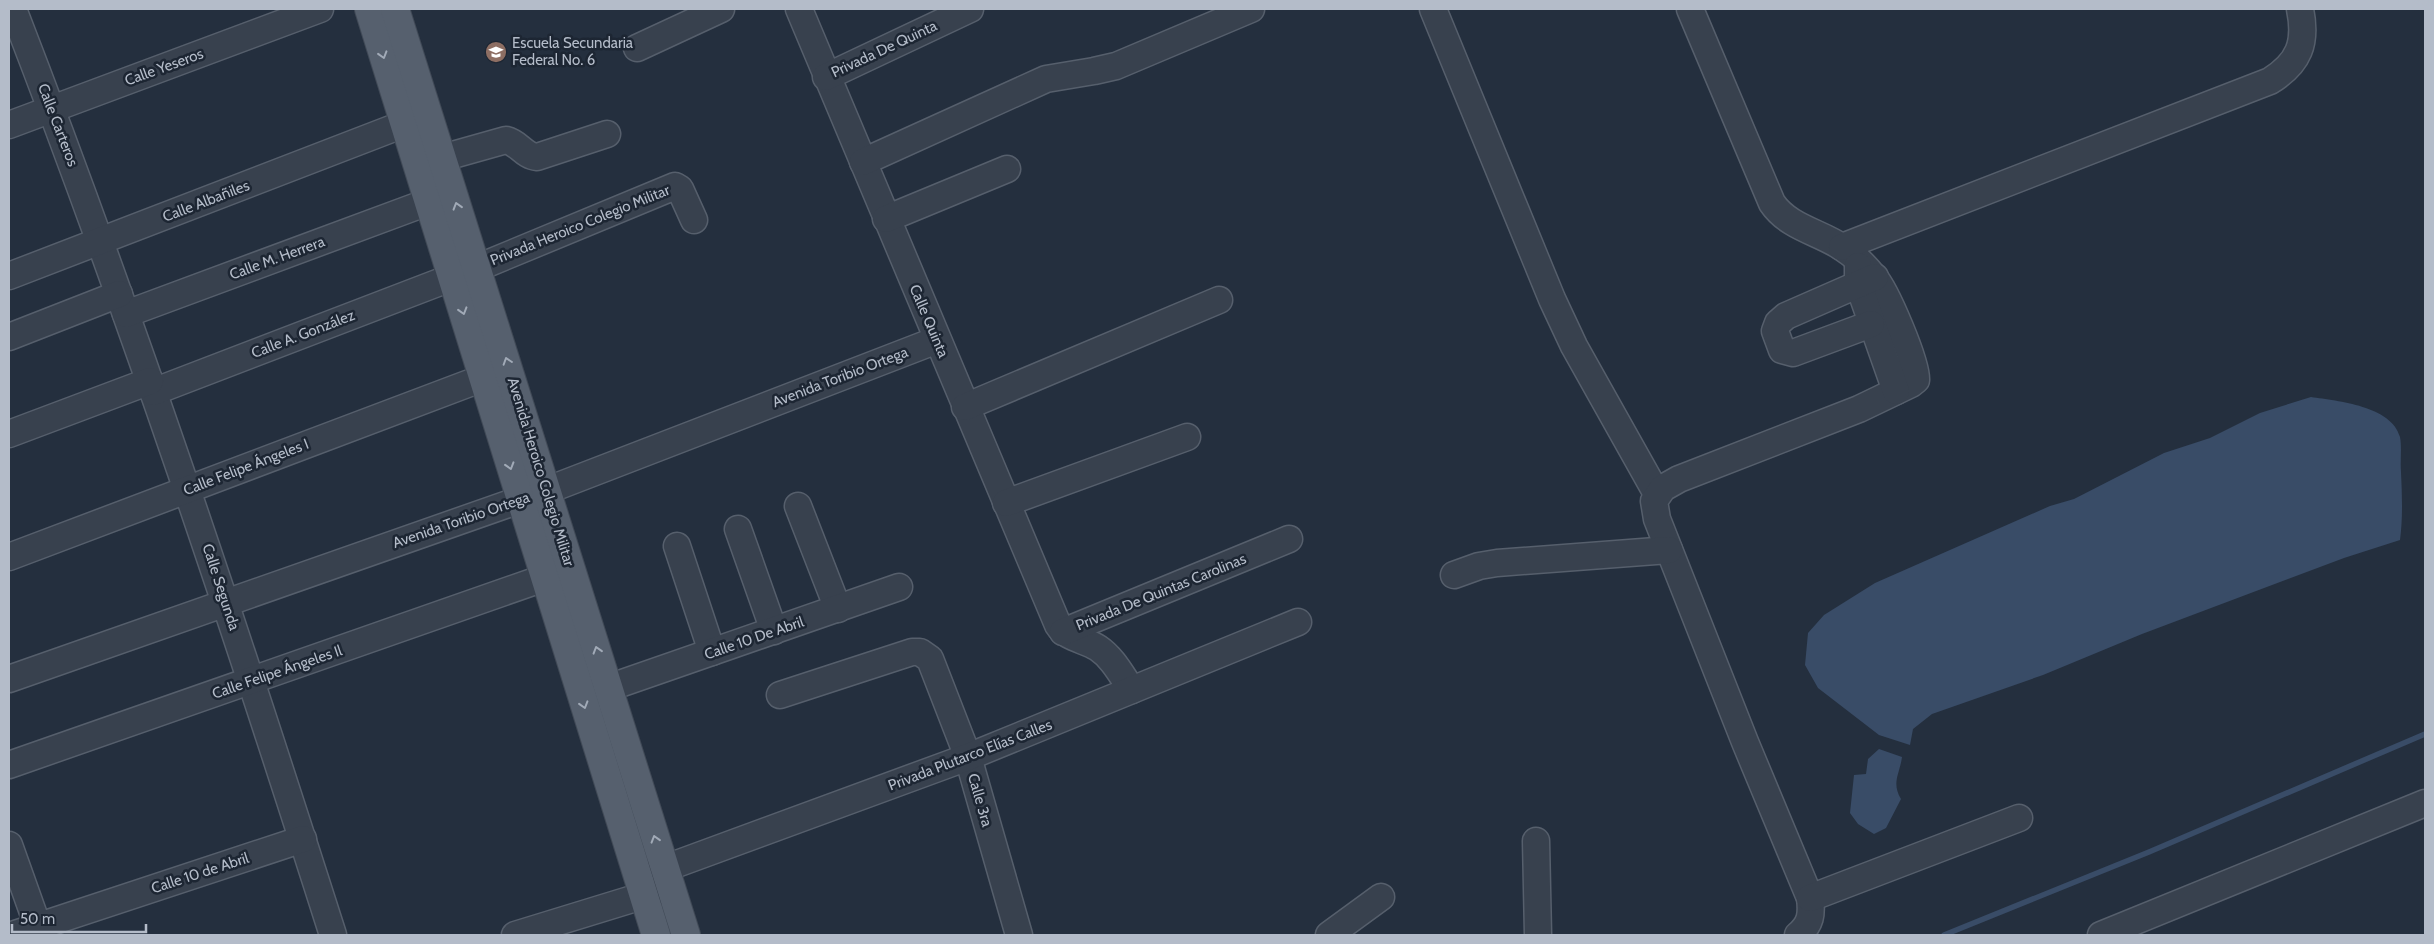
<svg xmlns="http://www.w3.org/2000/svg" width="2434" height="944" viewBox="0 0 2434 944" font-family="Cabin,sans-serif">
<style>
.water{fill:#394c67}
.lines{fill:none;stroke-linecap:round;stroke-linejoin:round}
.stream{stroke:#394c67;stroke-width:5.5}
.minor-casing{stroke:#565f6c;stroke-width:29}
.major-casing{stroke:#414a57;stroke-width:30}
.minor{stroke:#38414e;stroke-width:26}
.major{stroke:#56606e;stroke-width:28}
.oneway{stroke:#a1aab7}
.labels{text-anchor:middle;stroke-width:5;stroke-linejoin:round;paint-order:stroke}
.poi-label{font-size:15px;fill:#b4bcc9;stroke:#1d2633;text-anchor:start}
.street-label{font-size:15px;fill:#b4bcc9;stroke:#1d2633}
</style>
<rect width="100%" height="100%" fill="#242f3e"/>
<g class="water">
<path d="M2311 397C2338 401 2392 406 2400 437 2402 448 2400 461 2401 472 2402 495 2403 517 2400 540L2344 558 2142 634 2043 675 1932 714 1913 729 1910 745 1879 735 1818 688 1805 665 1808 633 1824 615 1875 583 2050 506 2074 499 2164 453 2210 438 2260 413Z"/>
<path d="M1879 749 1902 757C1900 773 1891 783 1901 799L1886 828 1874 834 1858 824 1850 813 1854 775 1866 774 1868 759Z"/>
</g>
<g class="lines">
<path class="stream" d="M1944 935 2149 852 2425 734"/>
<g class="minor-casing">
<g id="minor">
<path d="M13 9C131 314 234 624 333 935"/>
<path d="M799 9 1058 625C1066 638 1086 640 1098 648 1113 658 1122 676 1132 690"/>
<path d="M1433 9 1552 299 1574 346 1657 494"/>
<path d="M1690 9 1772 203C1789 228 1820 232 1843 248 1854 255 1866 267 1874 277 1886 290 1917 363 1916 380L1911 384 1859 409 1679 479 1663 488 1654 501 1657 519 1745 742 1810 898C1812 914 1811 924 1798 935"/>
<path d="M637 48 721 9"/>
<path d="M826 77 970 9"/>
<path d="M9 125 320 9"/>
<path d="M442 158 506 140C519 143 524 156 537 157L607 134"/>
<path d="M863 162 1046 79 1094 71 1116 66 1251 9"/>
<path d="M886 219 1007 169"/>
<path d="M1842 247 2270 81C2299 63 2307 43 2300 9"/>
<path d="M1858 266V283L1896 391"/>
<path d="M477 268 675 186 680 189 694 220"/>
<path d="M9 276 404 124"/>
<path d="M126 314 428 202"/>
<path d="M1871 324 1793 353 1782 350 1775 331 1778 323 1786 316 1875 277"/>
<path d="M9 337 119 294"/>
<path d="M153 392 453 277"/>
<path d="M965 407 1219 300"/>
<path d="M9 434 150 381"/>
<path d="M1006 503 1187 437"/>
<path d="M798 506 838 609"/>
<path d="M738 529 774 631"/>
<path d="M677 546 712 652"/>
<path d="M9 557 483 378"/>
<path d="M1454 575 1479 566 1497 563 1669 550"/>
<path d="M1063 632 1289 539"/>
<path d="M9 679 548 490 937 340"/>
<path d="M608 688 899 587"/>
<path d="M780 695 912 652H920L930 659 968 757 1019 935"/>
<path d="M9 765 544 578"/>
<path d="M1536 841 1538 935"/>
<path d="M9 845 41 935"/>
<path d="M644 876 968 757 1298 622"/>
<path d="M1810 898 2019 818"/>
<path d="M12 935 303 839"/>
<path d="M515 935 665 889"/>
<path d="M1329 935 1381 897"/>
<path d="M2101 935 2425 803"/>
</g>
</g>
<g class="major-casing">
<g id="major">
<path d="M369 9 656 935"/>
<path d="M395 9 686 935"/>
</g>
</g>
<use href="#minor" class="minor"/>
<use href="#major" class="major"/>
</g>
<defs><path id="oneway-chevron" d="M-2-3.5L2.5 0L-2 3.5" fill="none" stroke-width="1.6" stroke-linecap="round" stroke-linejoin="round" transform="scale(1.25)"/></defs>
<g class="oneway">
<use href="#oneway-chevron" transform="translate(383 55) rotate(73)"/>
<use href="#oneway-chevron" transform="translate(457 206) rotate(-107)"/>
<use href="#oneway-chevron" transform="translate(463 311) rotate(73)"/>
<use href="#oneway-chevron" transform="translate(507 361) rotate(-108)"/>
<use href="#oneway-chevron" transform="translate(510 466) rotate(73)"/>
<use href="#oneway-chevron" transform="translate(597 650) rotate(-107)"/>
<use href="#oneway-chevron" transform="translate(584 705) rotate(73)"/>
<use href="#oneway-chevron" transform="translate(655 839) rotate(-107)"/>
</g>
<defs>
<g id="school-disc" transform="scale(1.125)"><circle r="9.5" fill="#8d6e63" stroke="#1d2633"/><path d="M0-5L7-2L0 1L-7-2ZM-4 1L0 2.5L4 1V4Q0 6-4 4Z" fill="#fff"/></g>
</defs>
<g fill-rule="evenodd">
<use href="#school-disc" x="496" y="52"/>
</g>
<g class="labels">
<g class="poi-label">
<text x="512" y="48">Escuela Secundaria<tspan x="512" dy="17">Federal No. 6</tspan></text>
</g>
<g class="street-label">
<text transform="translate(884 49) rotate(-25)" y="5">Privada De Quinta</text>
<text transform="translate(164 67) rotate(-20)" y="5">Calle Yeseros</text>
<text transform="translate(58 125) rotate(69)" y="5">Calle Carteros</text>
<text transform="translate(206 201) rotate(-21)" y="5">Calle Albañiles</text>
<text transform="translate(580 225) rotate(-22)" y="5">Privada Heroico Colegio Militar</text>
<text transform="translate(277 258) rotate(-20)" y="5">Calle M. Herrera</text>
<text transform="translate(929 321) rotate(67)" y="5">Calle Quinta</text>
<text transform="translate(303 334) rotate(-21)" y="5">Calle A. González</text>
<text transform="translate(840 377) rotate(-21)" y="5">Avenida Toribio Ortega</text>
<text transform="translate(246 467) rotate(-21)" y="5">Calle Felipe Ángeles I</text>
<text transform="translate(541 472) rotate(73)" y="5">Avenida Heroico Colegio Militar</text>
<text transform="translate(461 520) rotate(-19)" y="5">Avenida Toribio Ortega</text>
<text transform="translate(221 587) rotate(72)" y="5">Calle Segunda</text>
<text transform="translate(1161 592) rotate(-22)" y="5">Privada De Quintas Carolinas</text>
<text transform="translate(754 638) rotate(-19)" y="5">Calle 10 De Abril</text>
<text transform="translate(277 672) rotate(-19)" y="5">Calle Felipe Ángeles Il</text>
<text transform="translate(970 755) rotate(-21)" y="5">Privada Plutarco Elías Calles</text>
<text transform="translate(980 800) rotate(74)" y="5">Calle 3ra</text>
<text transform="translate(200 873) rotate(-18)" y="5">Calle 10 de Abril</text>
</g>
</g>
<rect width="2434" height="944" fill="none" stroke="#b4bcc9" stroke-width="20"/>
<path d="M12 924v8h134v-8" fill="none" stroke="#b4bcc9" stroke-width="2.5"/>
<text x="20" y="924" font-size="15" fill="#b4bcc9" stroke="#1d2633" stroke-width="4" paint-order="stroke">50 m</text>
</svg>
